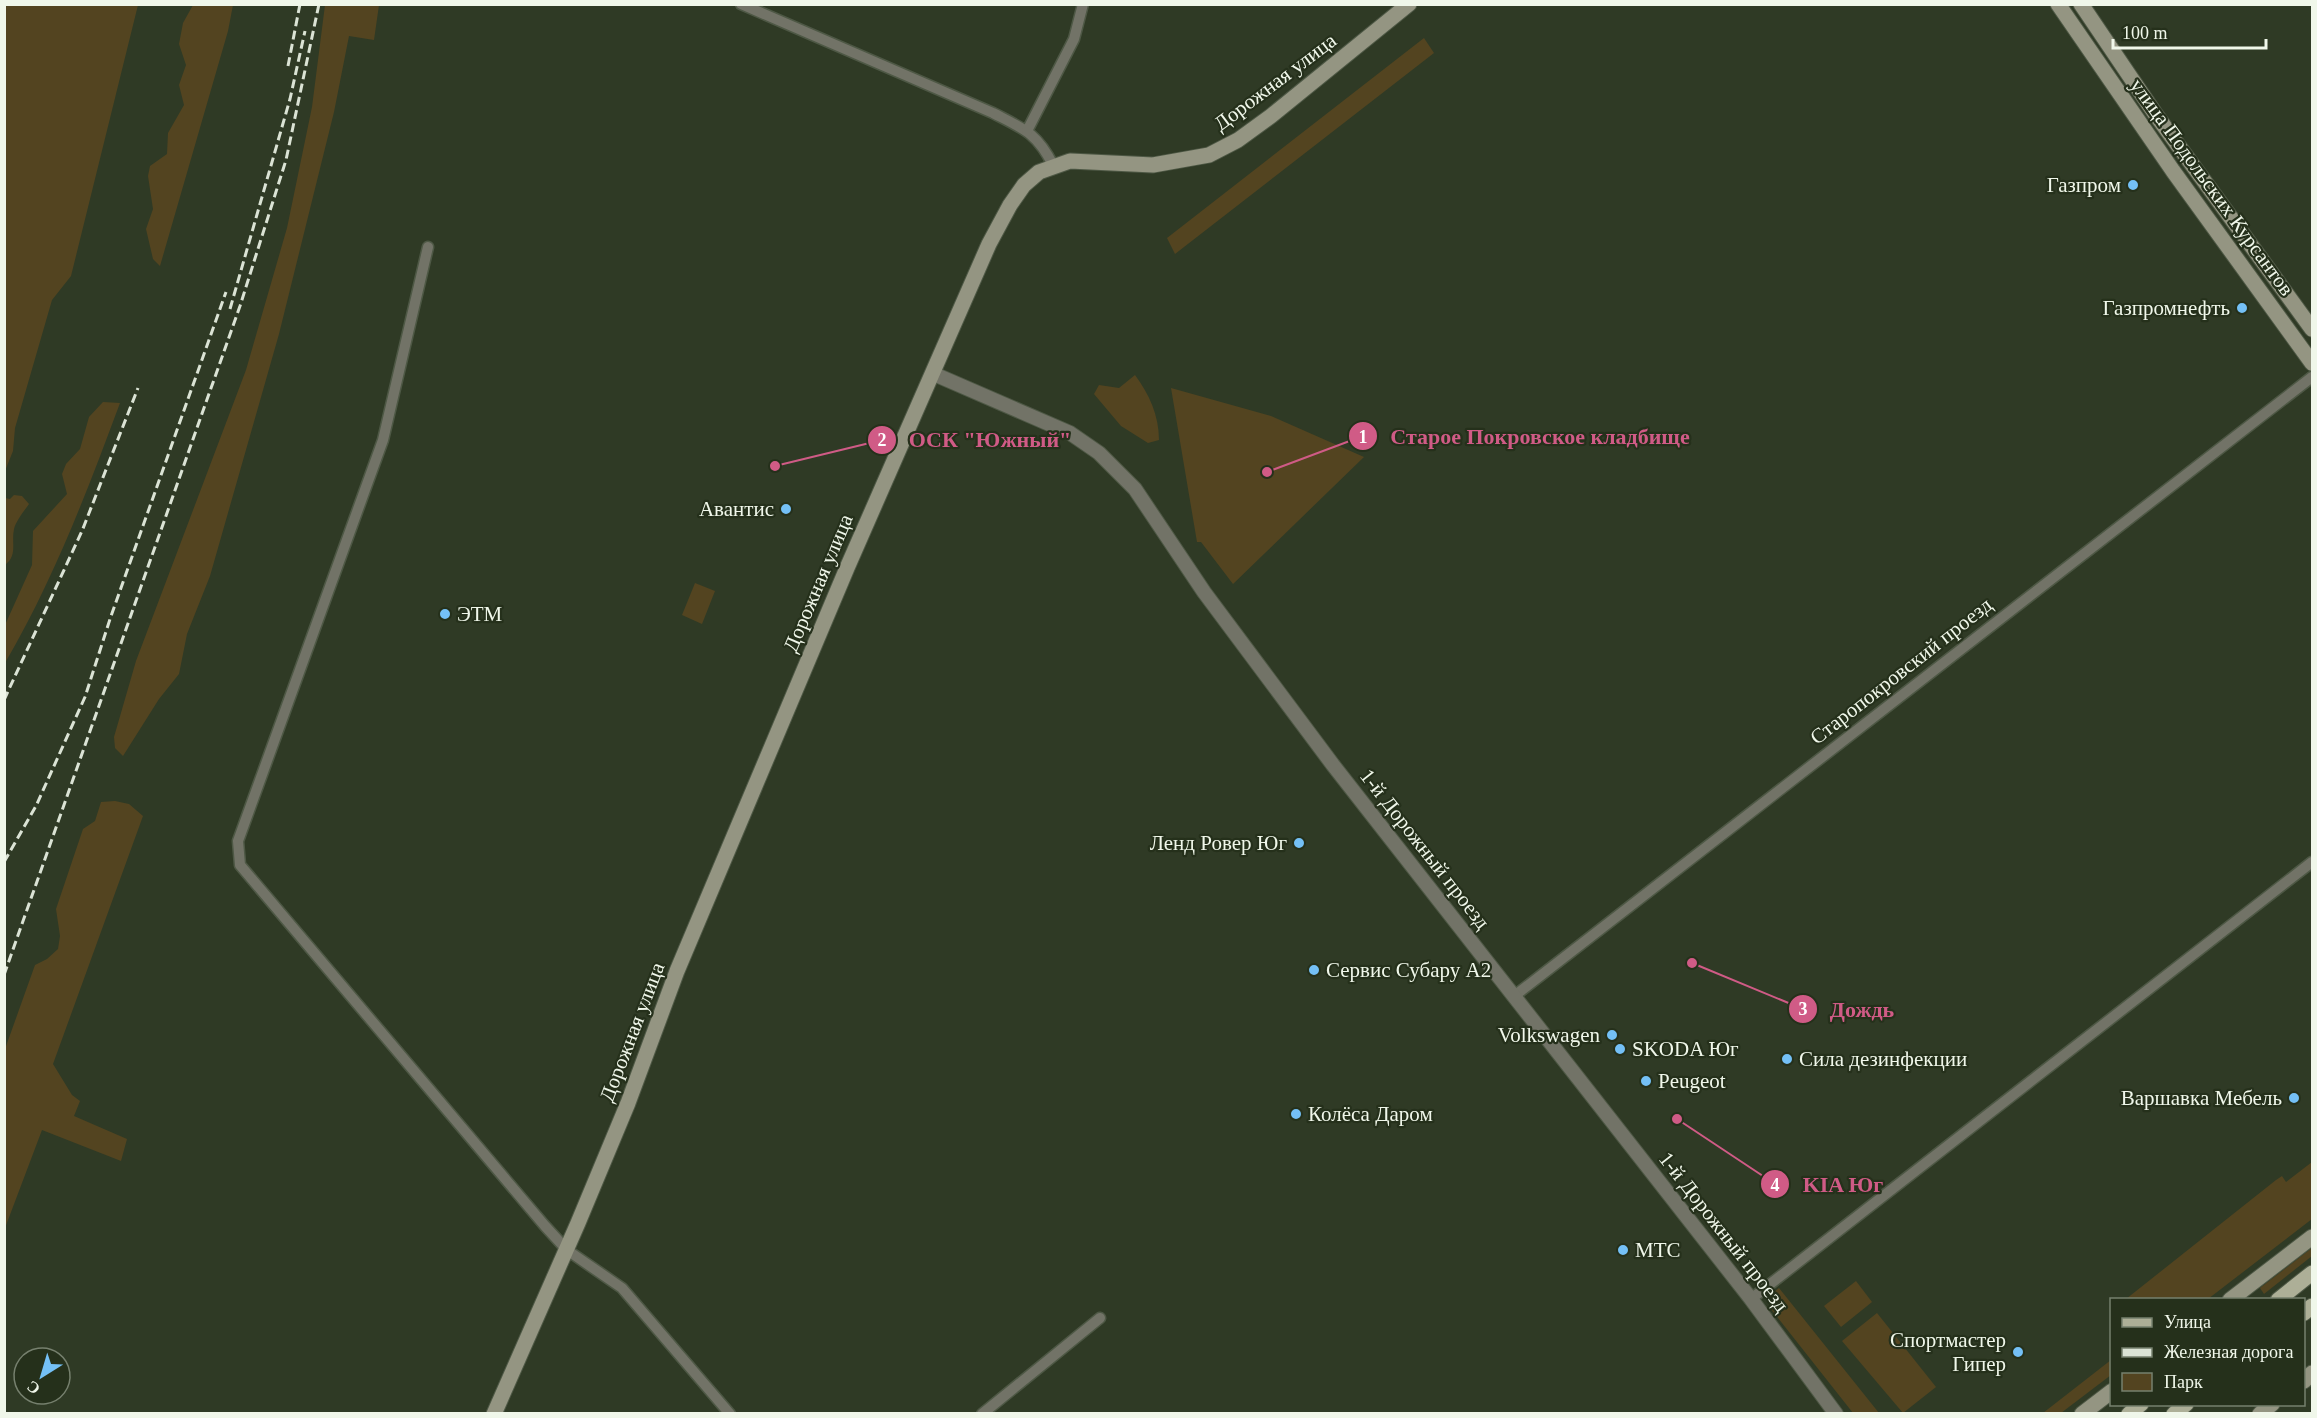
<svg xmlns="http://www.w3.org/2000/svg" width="2317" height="1418" viewBox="0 0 2317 1418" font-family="'Times New Roman',serif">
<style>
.green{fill:#534420}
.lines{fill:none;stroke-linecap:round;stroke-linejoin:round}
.minor-casing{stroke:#4e5845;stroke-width:13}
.tertiary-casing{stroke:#4e5845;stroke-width:16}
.secondary-casing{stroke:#4e5845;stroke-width:17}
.primary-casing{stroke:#4e5845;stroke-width:17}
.minor{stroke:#727367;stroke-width:10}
.tertiary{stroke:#727367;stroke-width:14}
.secondary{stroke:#949582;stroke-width:15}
.primary{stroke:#adaf97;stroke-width:15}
.rail{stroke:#dbe3d5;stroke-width:3;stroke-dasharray:9 4.5;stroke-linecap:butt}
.poi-dot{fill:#74c0f6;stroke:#25301b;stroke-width:2}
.labels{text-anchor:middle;stroke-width:4.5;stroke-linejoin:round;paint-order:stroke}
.street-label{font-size:21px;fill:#f0f7ea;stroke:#25301b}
.poi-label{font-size:21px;fill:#f0f7ea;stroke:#25301b;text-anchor:end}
.leader{fill:none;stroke:#d05b86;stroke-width:2}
.callout-dot{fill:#d05b86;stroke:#25301b;stroke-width:2}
.mark-label{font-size:18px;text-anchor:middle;font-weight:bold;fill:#fff}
.callout-label{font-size:22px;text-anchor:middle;font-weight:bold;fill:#d05b86;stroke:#25301b;stroke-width:4.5;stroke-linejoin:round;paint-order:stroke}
</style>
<rect width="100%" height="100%" fill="#2f3a25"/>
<g class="green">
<path d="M5 4 138 5 71 276 52 300 15 428 13 451 5 471Z"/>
<path d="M193 5H233L228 31 160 266 153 259 146 229 153 209 148 176 150 166 167 154 168 133 184 105 179 85 186 65 179 44 183 23Z"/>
<path d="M325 5H379L374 40 349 36 334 112 279 334 210 576 187 634 179 674 159 699 123 756 115 748 114 737 136 661 246 370 287 228 312 107Z"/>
<path d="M1424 38 1434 53 1175 254 1167 238Z"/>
<path d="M1135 375C1149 394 1159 415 1159 440L1148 443 1121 426 1094 394 1099 385 1119 388Z"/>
<path d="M1171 388 1271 416 1364 457 1233 584 1201 542H1197Z"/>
<path d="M103 402 120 403C87 492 53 581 5 663V625L32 565 33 531 67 494 62 474 66 464 80 449 89 417Z"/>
<path d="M14 495 22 496 29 504C24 511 16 521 14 529 11 543 18 555 5 565V498L10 499Z"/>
<path d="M695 583 715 591 702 624 682 615Z"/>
<path d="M115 801 129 804 143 816 53 1064 72 1095 80 1101 74 1116 127 1139 121 1161 42 1130 5 1228V1049L35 965 47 959 58 949 60 936 56 909 83 829 95 821 101 802Z"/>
<path d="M2312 1162V1219L2208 1299H2126L2276 1180 2282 1176 2286 1182Z"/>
<path d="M2312 1248V1256L2264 1294 2260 1288Z"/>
<path d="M1856 1281 1872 1302 1841 1327 1824 1306Z"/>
<path d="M1779 1288 1879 1413H1853L1771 1309 1769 1296Z"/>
<path d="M1877 1313 1936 1387 1903 1413 1842 1341Z"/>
<path d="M2111 1360V1375L2061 1413H2043Z"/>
</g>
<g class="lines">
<g class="minor-casing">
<g id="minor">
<path d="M741 4 993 113C1024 129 1037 133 1053 165"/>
<path d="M1027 131 1074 39 1083 4"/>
<path d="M428 247 383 440 238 841 240 865 545 1226 567 1250 622 1288 730 1414"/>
<path d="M1513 997 2312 377"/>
<path d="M1751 1299 2312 862"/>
<path d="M982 1414 1100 1318"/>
</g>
</g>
<g class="tertiary-casing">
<path id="tertiary" d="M934 374 1070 433 1099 453 1135 489 1204 592 1333 765 1751 1299 1836 1414"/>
</g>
<g class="secondary-casing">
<g id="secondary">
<path d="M2058 4 2173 171 2312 363"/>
<path d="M2081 4 2156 115 2312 329"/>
<path d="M2230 1300 2312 1237"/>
<path d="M2304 1381 2312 1373"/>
<path d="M494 1414 578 1223 628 1103 677 971 847 568 989 244 1010 205 1024 185 1039 172 1070 161 1153 165 1209 155 1238 140 1271 116 1409 4"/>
<path d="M2082 1414 2112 1391"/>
<path d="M2260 1414 2272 1404"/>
</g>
</g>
<g class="primary-casing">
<g id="primary">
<path d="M2278 1300 2312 1273"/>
<path d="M2304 1313 2312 1306"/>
<path d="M2129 1414 2141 1404"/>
<path d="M2174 1414 2186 1404"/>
</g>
</g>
<use href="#minor" class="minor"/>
<use href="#tertiary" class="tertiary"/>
<use href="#secondary" class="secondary"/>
<use href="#primary" class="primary"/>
<g class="rail">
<path d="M288 66 300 4"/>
<path d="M230 309 290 99 305 31"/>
<path d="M4 700 82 531 138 388"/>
<path d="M4 862 36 806 85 697 111 616 226 292"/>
<path d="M4 975 240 306 286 160 319 4"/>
</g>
</g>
<g class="poi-dot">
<circle cx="2133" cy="185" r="6"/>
<circle cx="2242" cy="308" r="6"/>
<circle cx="786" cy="509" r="6"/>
<circle cx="445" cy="614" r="6"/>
<circle cx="1299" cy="843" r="6"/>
<circle cx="1314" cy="970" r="6"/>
<circle cx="1612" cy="1035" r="6"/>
<circle cx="1620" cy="1049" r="6"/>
<circle cx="1787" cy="1059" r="6"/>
<circle cx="1646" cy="1081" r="6"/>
<circle cx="2294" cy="1098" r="6"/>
<circle cx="1296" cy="1114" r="6"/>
<circle cx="1623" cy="1250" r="6"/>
<circle cx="2018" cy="1352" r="6"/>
</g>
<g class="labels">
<g class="street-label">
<text transform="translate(1275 82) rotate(-37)" y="7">Дорожная улица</text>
<text transform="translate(2212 187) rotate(54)" y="7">улица Подольских Курсантов</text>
<text transform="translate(818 583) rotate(-67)" y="7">Дорожная улица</text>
<text transform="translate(1901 671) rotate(-38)" y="7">Старопокровский проезд</text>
<text transform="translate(1425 849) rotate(52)" y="7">1-й Дорожный проезд</text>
<text transform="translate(632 1032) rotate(-69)" y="7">Дорожная улица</text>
<text transform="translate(1724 1232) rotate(52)" y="7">1-й Дорожный проезд</text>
</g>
<g class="poi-label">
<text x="2121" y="192">Газпром</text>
<text x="2230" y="315">Газпромнефть</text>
<text x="774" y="516">Авантис</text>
<text x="457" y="621" text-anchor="start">ЭТМ</text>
<text x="1287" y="850">Ленд Ровер Юг</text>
<text x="1326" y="977" text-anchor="start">Сервис Субару А2</text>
<text x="1600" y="1042">Volkswagen</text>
<text x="1632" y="1056" text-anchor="start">SKODA Юг</text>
<text x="1799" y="1066" text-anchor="start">Сила дезинфекции</text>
<text x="1658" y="1088" text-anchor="start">Peugeot</text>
<text x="2282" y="1105">Варшавка Мебель</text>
<text x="1308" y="1121" text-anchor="start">Колёса Даром</text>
<text x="1635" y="1257" text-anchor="start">МТС</text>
<text x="2006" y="1347">Спортмастер<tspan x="2006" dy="24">Гипер</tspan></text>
</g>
</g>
<path class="leader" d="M1267 472L1363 436M775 466L882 440M1692 963L1803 1009M1677 1119L1775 1184"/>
<g class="callout-dot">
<circle cx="1267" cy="472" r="6"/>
<circle cx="775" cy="466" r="6"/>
<circle cx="1692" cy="963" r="6"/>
<circle cx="1677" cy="1119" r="6"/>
<circle cx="1363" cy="436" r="15"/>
<circle cx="882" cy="440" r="15"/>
<circle cx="1803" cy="1009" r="15"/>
<circle cx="1775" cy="1184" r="15"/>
</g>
<g class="mark-label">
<text x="1363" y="443">1</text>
<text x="882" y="446">2</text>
<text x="1803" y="1015">3</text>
<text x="1775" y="1191">4</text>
</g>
<g class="callout-label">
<text x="1540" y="444">Старое Покровское кладбище</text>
<text x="990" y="447">ОСК "Южный"</text>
<text x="1862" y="1017">Дождь</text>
<text x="1843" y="1192">KIA Юг</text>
</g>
<rect width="2317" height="1418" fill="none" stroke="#f0f7ea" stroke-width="12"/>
<rect x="2110" y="1298" width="195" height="108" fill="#25301b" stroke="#76806e" stroke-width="1.5"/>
<rect x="2122" y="1318" width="30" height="9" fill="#adaf97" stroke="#76806e" stroke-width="1.5"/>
<text x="2164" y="1328" font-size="18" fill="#f0f7ea">Улица</text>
<rect x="2122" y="1348" width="30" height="9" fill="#dbe3d5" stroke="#76806e" stroke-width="1.5"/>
<text x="2164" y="1358" font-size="18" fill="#f0f7ea">Железная дорога</text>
<rect x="2122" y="1373" width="30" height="18" fill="#534420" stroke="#76806e" stroke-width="1.5"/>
<text x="2164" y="1388" font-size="18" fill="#f0f7ea">Парк</text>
<g transform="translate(42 1376) rotate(217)"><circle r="28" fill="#25301b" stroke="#76806e" stroke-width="1.5"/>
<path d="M0-4.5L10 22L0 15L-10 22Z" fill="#74c0f6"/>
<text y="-9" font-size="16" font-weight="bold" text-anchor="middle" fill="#f0f7ea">С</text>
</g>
<path d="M2113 39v9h153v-9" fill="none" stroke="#f0f7ea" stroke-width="3"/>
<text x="2122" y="39" font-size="18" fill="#f0f7ea" stroke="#25301b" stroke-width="4.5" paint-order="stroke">100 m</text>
</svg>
